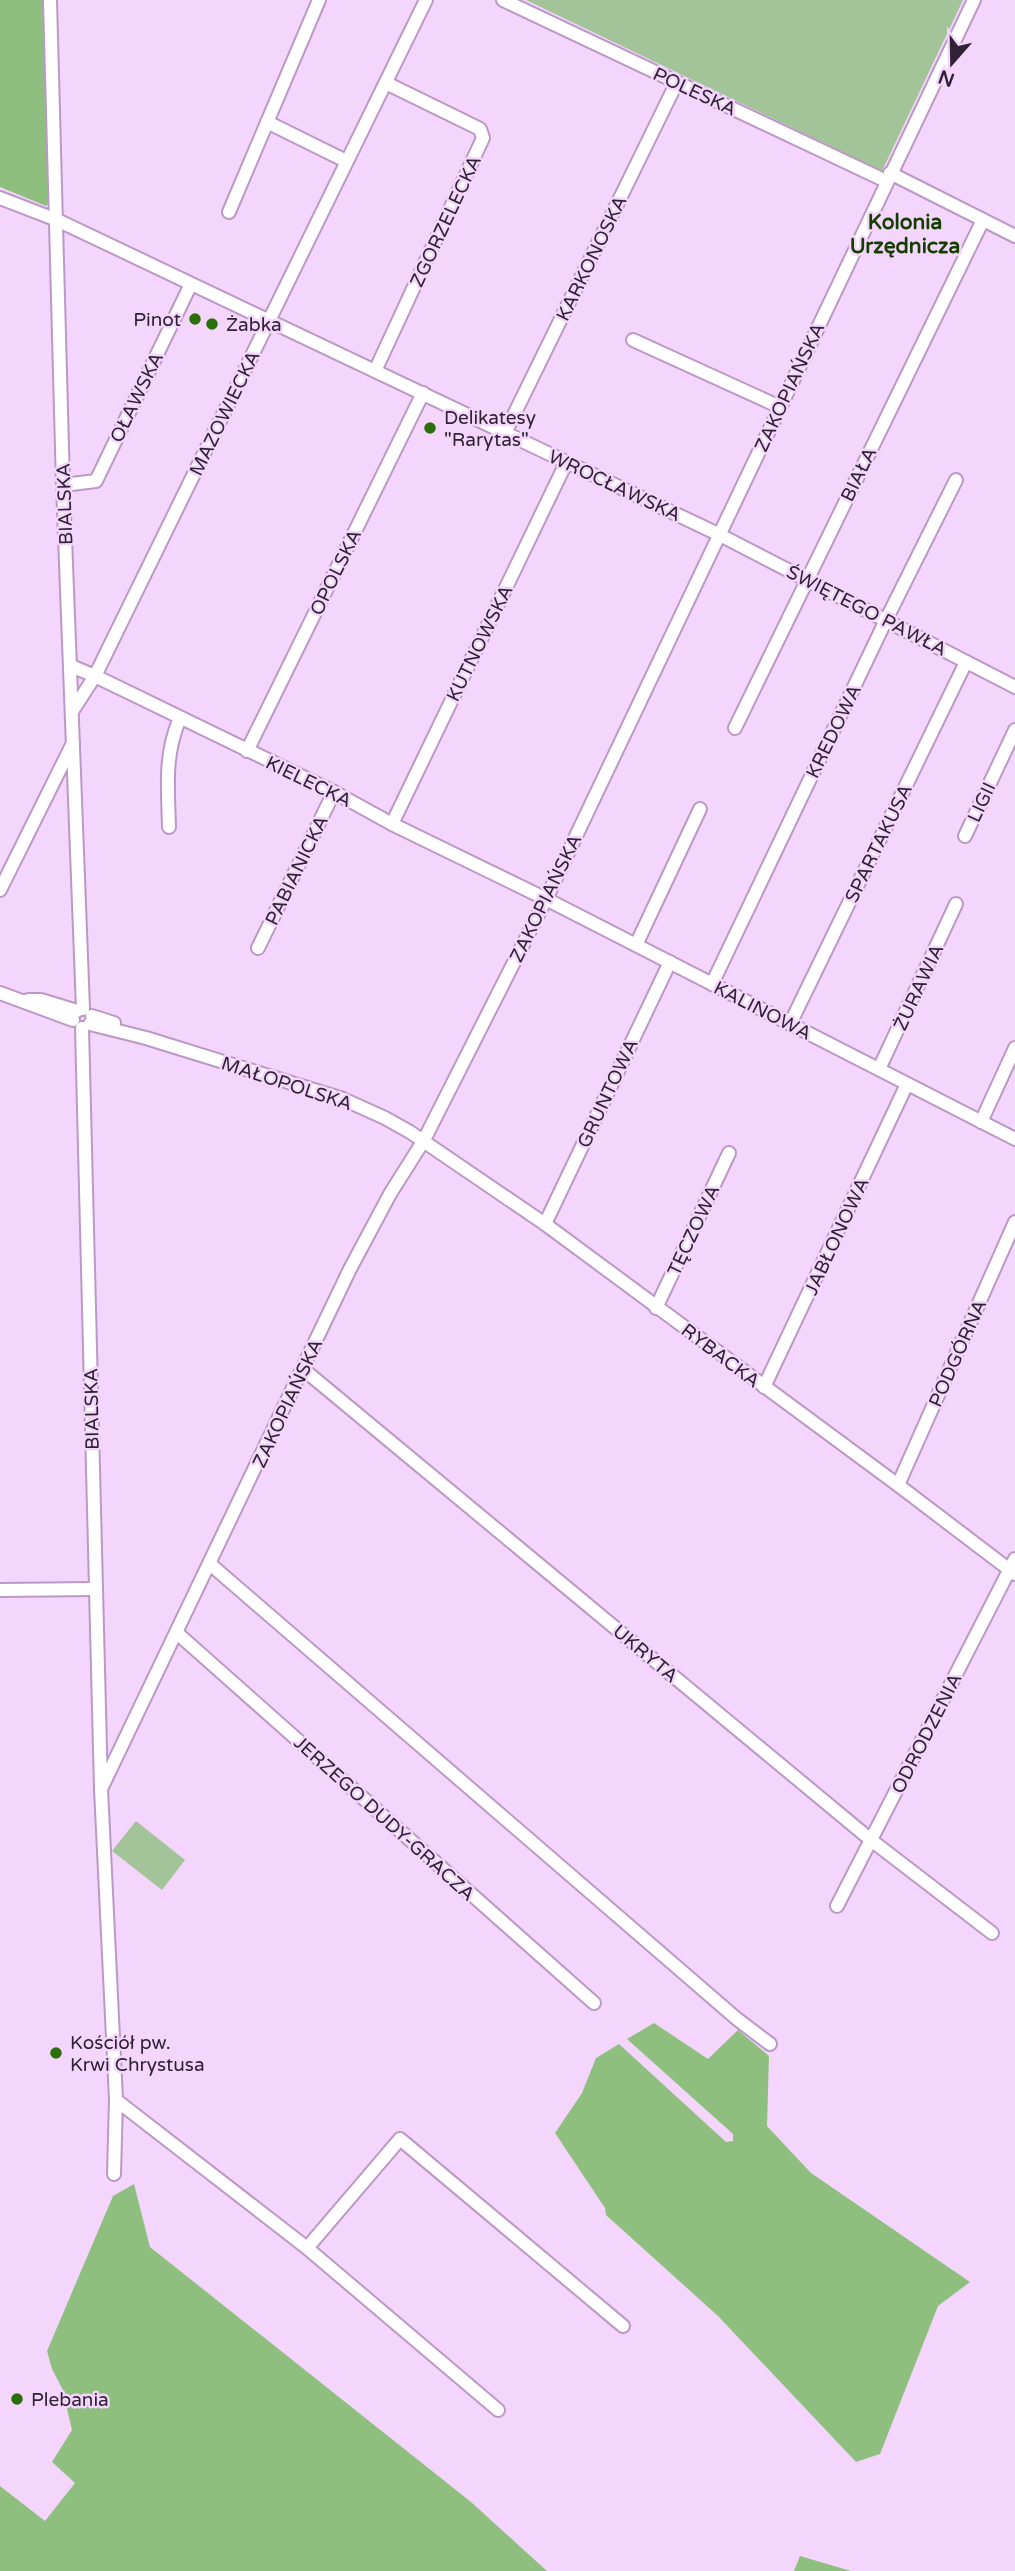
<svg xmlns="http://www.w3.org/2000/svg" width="1015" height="2571" viewBox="0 0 1015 2571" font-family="'Varela Round',sans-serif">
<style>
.green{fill:#a2c498}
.forest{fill:#8ebf7e}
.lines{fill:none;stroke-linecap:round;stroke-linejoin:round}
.street-casing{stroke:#bc98c6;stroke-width:16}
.street{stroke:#fff;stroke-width:12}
.poi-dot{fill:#2c6f08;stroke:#f4d6fd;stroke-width:2.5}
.labels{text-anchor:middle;stroke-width:5;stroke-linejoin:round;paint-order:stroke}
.street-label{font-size:19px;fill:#302235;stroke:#f4d6fd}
.poi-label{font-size:19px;fill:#302235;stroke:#f4d6fd;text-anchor:start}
.neighbourhood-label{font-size:21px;font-weight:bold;fill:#133e00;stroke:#f4d6fd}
</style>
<rect width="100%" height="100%" fill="#f4d6fd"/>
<g class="green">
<path d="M526 0H963L882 171Z"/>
<path d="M136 1821 185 1860 162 1890 112 1851Z"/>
</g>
<g class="forest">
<path d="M0 0H44L50 201 46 206 0 187Z"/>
<path d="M654 2023 708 2059 738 2030 769 2056 767 2126 811 2173 970 2282 938 2306 880 2454 856 2462 718 2316 606 2215 605 2208 555 2133 582 2093 596 2058 619 2044 726 2142 733 2141V2134L627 2039Z"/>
<path d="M134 2184 150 2247 471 2502 547 2571H0V2486L45 2521 75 2483 52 2462 72 2430 62 2388 52 2369 47 2351 113 2196Z"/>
<path d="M800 2556 851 2571H794Z"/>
</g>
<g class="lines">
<g class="street-casing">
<g id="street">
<path d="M50 0 63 485 83 1009"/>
<path d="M503 0 886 181"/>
<path d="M267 122 346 161"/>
<path d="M890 173 1015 236"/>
<path d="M0 198 57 220 718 534 1015 687"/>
<path d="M229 212 319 0"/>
<path d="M633 340 780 407"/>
<path d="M375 371 483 138 480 129 386 83"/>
<path d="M505 433 677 82"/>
<path d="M63 485 96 481 191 284"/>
<path d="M71 666 95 676 334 792 392 824 546 899 1015 1139"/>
<path d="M73 710 95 676 426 0"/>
<path d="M735 728 983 220"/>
<path d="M247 751 423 393"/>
<path d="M392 824 566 463"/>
<path d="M169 827C168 787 164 755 180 718"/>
<path d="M965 836 1015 730"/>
<path d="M0 890 73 743"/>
<path d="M636 945 700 809"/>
<path d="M258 948 334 792"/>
<path d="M712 984 886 620 956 480"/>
<path d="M0 993 73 1020"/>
<path d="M28 1000H41L77 1011"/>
<path d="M92 1016 114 1023"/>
<path d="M90 1024 146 1038 343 1099 385 1118 410 1132 545 1224 898 1485 1015 1574"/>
<path d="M790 1024 966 662"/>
<path d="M82 1028 101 1789 116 2100 114 2174"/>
<path d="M879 1069 956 904"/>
<path d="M981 1122 1015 1048"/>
<path d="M545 1224 670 962"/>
<path d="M656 1308 729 1153"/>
<path d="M303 1369 871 1840 992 1933"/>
<path d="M764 1387 907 1084"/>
<path d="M898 1485 1015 1222"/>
<path d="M210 1564 737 2019 770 2044"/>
<path d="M0 1590 95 1589"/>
<path d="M177 1633 594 2003"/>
<path d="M101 1789 350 1269 390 1194 424 1140 546 899 974 0"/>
<path d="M837 1906 1015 1559"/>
<path d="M116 2100 307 2248 498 2410"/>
<path d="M307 2248 400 2139 623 2326"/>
</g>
</g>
<use href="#street" class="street"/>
</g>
<g class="poi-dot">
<circle cx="195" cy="319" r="7"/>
<circle cx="212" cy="324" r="7"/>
<circle cx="430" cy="428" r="7"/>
<circle cx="56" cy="2053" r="7"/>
<circle cx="17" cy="2399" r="7"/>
</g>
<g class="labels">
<g class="street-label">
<text transform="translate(695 91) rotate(25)" y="7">POLESKA</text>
<text transform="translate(445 221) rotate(-65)" y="7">ZGORZELECKA</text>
<text transform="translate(591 258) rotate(-64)" y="7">KARKONOSKA</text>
<text transform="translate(789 387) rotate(-65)" y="7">ZAKOPIAŃSKA</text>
<text transform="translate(136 397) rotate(-64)" y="7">OŁAWSKA</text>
<text transform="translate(224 413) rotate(-64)" y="7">MAZOWIECKA</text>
<text transform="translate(858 474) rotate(-64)" y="7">BIAŁA</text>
<text transform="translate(615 485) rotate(25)" y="7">WROCŁAWSKA</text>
<text transform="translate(64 504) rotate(-92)" y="7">BIALSKA</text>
<text transform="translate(335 572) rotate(-64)" y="7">OPOLSKA</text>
<text transform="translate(867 610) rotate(27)" y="7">ŚWIĘTEGO PAWŁA</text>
<text transform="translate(479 643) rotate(-64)" y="7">KUTNOWSKA</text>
<text transform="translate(833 731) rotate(-64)" y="7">KREDOWA</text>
<text transform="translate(309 781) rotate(26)" y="7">KIELECKA</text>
<text transform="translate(981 802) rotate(-65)" y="7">LIGII</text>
<text transform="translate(878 843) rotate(-64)" y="7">SPARTAKUSA</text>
<text transform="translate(296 870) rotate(-64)" y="7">PABIANICKA</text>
<text transform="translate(545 898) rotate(-64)" y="7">ZAKOPIAŃSKA</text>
<text transform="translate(918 987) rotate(-65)" y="7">ŻURAWIA</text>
<text transform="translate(763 1010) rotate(27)" y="7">KALINOWA</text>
<text transform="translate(287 1083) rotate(18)" y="7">MAŁOPOLSKA</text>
<text transform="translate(607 1093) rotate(-65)" y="7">GRUNTOWA</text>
<text transform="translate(693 1230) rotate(-65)" y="7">TĘCZOWA</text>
<text transform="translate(836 1236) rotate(-65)" y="7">JABŁONOWA</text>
<text transform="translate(957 1353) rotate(-66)" y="7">PODGÓRNA</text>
<text transform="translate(721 1355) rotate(37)" y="7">RYBACKA</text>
<text transform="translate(287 1403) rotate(-65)" y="7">ZAKOPIAŃSKA</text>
<text transform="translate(91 1409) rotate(-91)" y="7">BIALSKA</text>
<text transform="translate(646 1653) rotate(40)" y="7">UKRYTA</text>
<text transform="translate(926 1733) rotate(-63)" y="7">ODRODZENIA</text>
<text transform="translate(385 1818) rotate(42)" y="7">JERZEGO DUDY-GRACZA</text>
</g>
<g class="poi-label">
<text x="181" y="326" text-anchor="end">Pinot</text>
<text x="226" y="331">Żabka</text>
<text x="444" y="424">Delikatesy<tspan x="444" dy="22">"Rarytas"</tspan></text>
<text x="70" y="2049">Kościół pw.<tspan x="70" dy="22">Krwi Chrystusa</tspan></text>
<text x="31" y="2406">Plebania</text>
</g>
<g class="neighbourhood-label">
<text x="905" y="229">Kolonia<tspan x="905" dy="24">Urzędnicza</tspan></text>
</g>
</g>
<g transform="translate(952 63) rotate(200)" stroke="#f4d6fd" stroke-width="5" paint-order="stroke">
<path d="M0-5L12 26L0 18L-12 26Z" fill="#302235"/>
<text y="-10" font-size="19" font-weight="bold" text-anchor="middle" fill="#302235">N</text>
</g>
</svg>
